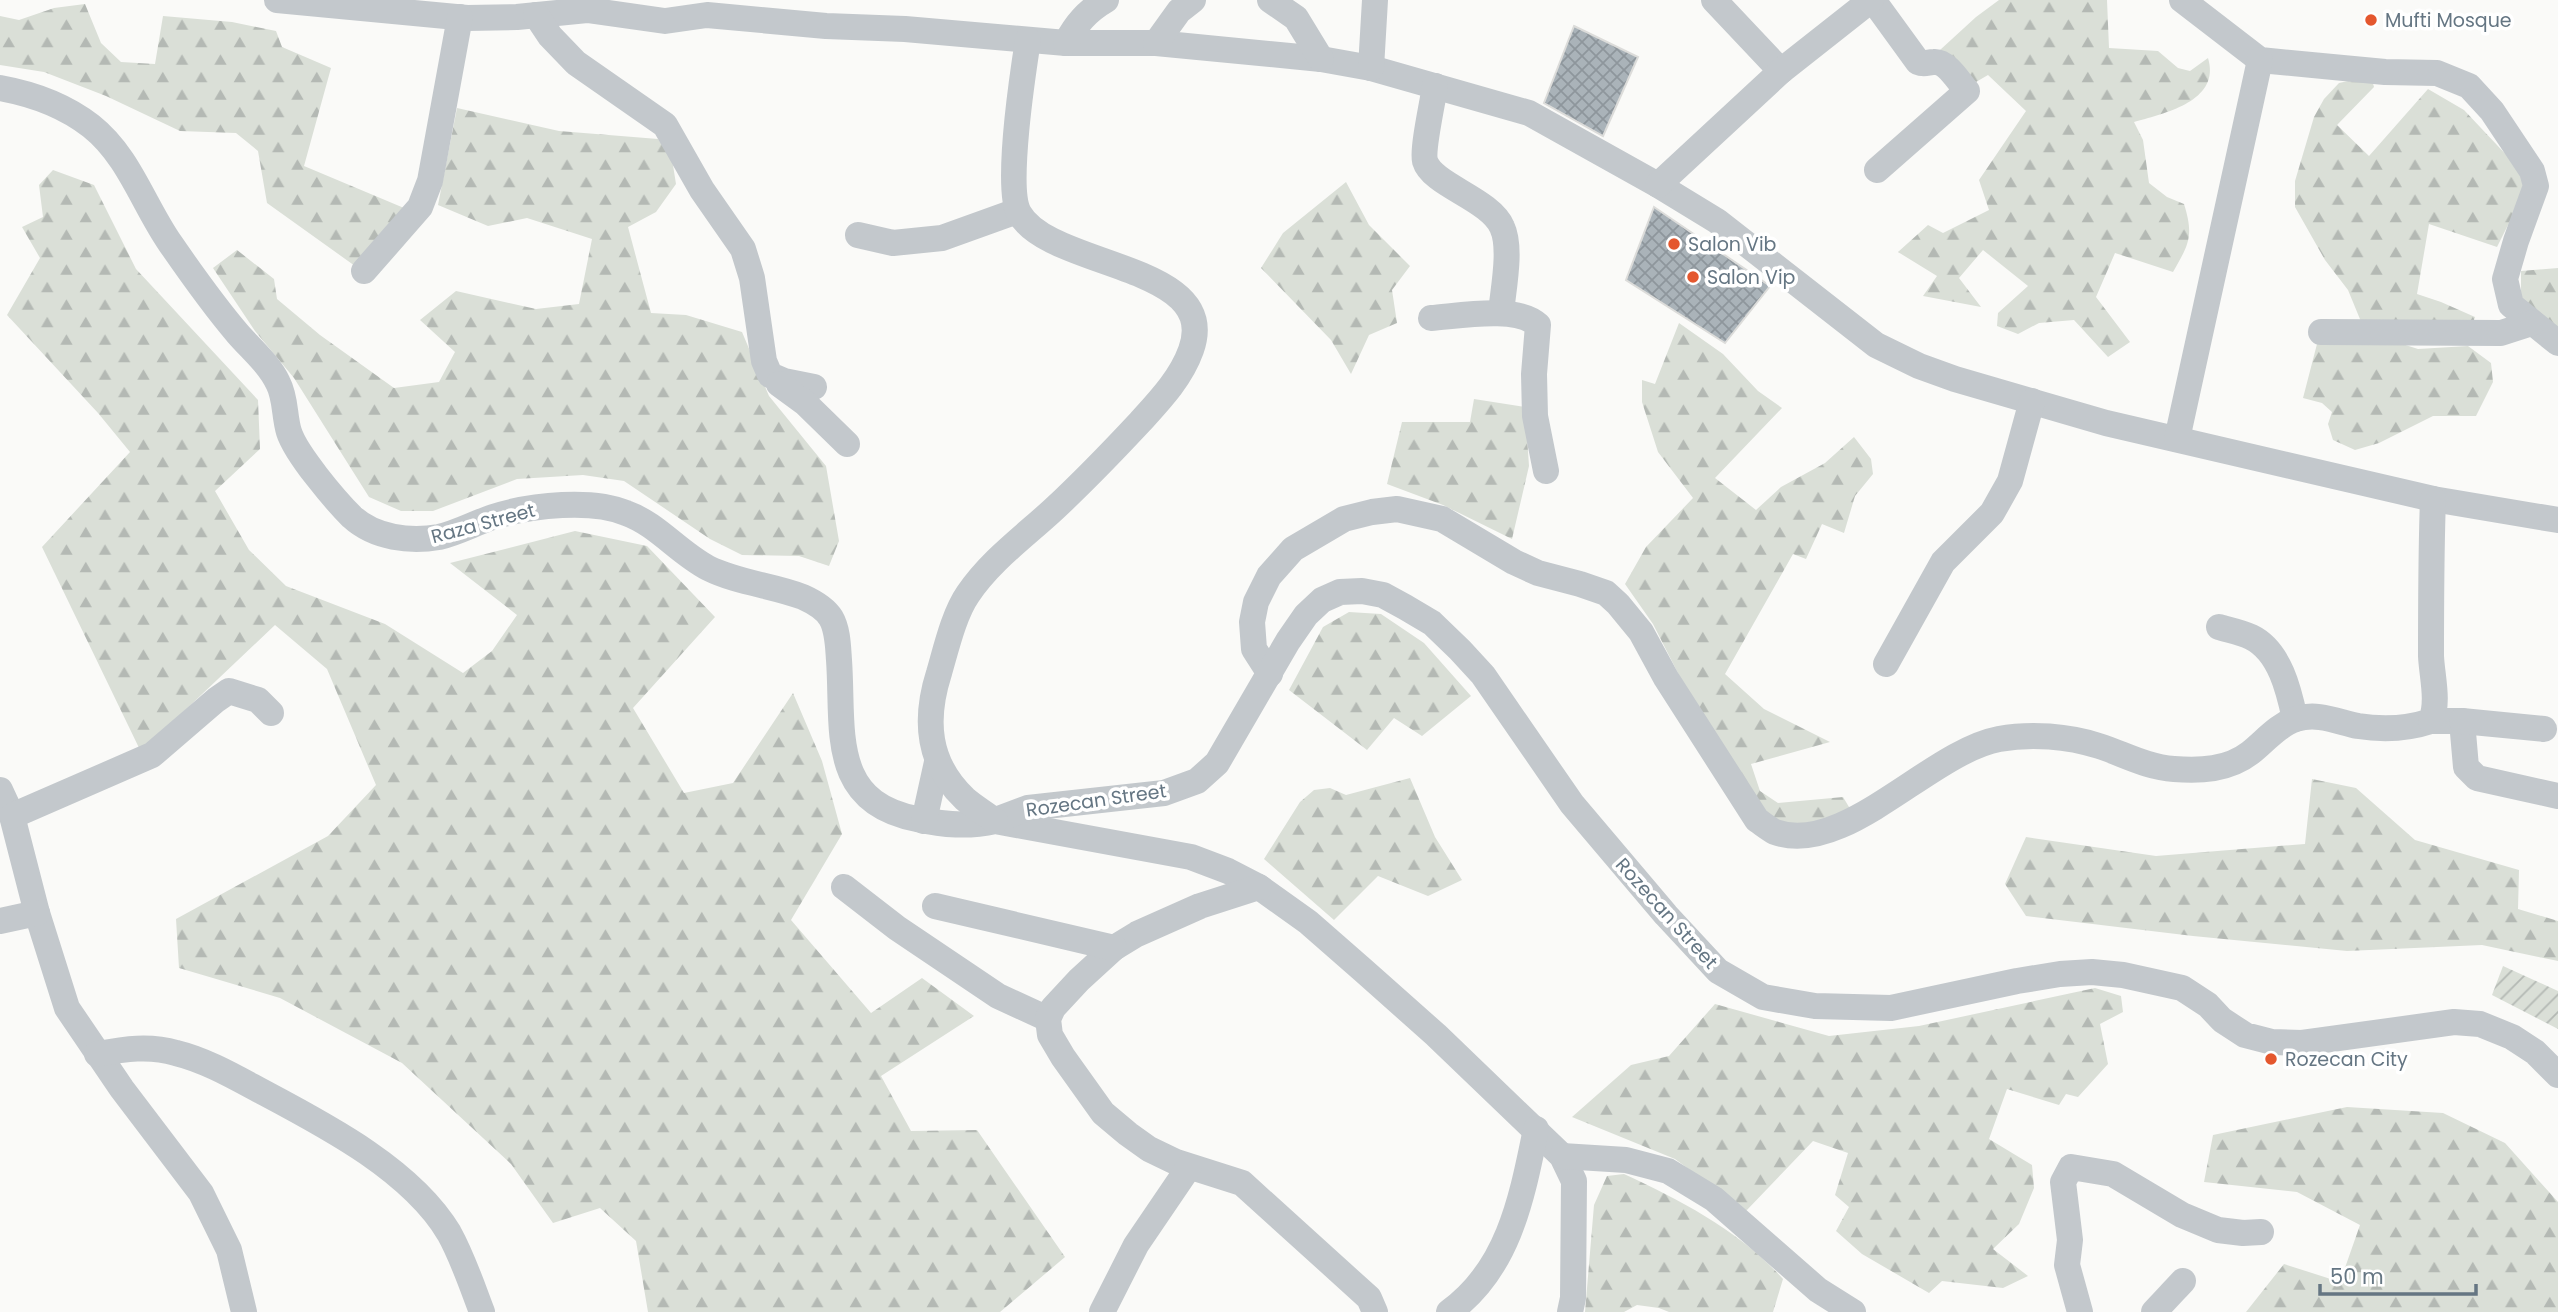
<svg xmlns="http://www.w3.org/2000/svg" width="2558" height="1312" viewBox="0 0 2558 1312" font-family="Poppins,sans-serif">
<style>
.forest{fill:url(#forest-firs)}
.garden{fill:url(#garden-furrows)}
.building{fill:url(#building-cross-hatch);stroke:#dcdcda;stroke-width:2}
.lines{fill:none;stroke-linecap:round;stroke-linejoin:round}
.minor{stroke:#c3c8cc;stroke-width:26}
.poi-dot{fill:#e4572e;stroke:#fff;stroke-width:2.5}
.labels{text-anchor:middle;stroke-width:7;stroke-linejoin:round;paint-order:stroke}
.poi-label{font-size:19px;fill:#657683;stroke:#fff;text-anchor:start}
.street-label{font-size:19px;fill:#657683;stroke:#fff}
</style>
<defs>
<pattern id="forest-firs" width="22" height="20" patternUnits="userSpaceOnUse" patternTransform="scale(1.75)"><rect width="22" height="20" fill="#dadfd7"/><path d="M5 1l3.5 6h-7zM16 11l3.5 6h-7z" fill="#b4b9b4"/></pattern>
<pattern id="garden-furrows" width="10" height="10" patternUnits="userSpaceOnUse" patternTransform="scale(1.75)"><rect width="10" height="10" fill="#dadfd7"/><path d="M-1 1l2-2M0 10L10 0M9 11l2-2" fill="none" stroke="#b4b9b4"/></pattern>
<pattern id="building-cross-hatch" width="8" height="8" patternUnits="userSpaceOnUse" patternTransform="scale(1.75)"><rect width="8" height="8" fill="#aab3b9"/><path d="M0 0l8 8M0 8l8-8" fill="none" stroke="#8e969c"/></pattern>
</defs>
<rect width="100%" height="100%" fill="#fafaf8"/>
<g class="forest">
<path d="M1999 0H2107L2109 48 2158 51 2178 68 2190 71 2208 58C2221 101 2165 113 2134 122L2143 140 2149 183 2167 197 2184 204C2194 236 2189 244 2173 272L2115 253 2096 297 2130 342 2108 357 2074 320 2039 323 2018 334 1997 326 1998 313 2028 286 1983 250 1959 278 1981 307 1923 296 1937 276 1898 252 1928 225 1943 233 1989 210 1979 180 2026 111 1988 75 1976 82 1940 50 1976 17Z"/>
<path d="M85 4 101 43 121 62 155 64 163 16 232 22 276 31 282 47 331 68 304 166 404 208 355 266 267 203 258 151 236 133 180 131 106 96 44 72 0 65V16L19 20 54 8Z"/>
<path d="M2371 76 2374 87 2337 125 2369 156 2428 89 2464 110 2513 162 2527 187 2497 247 2429 224 2417 294 2441 302 2475 317 2471 329 2362 324 2348 290 2325 260 2295 207V181L2314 117 2324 99 2339 83Z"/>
<path d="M457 108 559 131 658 139 672 159 676 184 656 212 628 227 651 313 686 315 742 332 769 396 826 466 839 541 829 566 799 556 742 555 710 539 624 481 583 475 517 479 433 511H401L369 497 294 378 255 331 213 268 237 250 274 279 277 299 320 335 394 388 439 382 455 352 420 320 456 291 536 309 579 304 592 239 527 218 488 226 438 205Z"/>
<path d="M53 170 94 185 136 269 258 400 260 449 215 491 249 550 286 586 385 624 463 673 492 651 517 615 450 563 575 531 647 546 715 617 633 708 684 793 733 783 793 693 822 761 842 834 791 920 871 1013 922 978 974 1016 881 1076 911 1131 977 1130 1065 1257 1000 1312H648L636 1241 600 1208 553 1223 511 1164 402 1063 280 998 179 968 176 919 328 836 376 785 327 669 275 625 141 752 42 547 130 452 98 413 7 315 40 258 22 227 43 217 39 185Z"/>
<path d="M1346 182 1369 225 1410 266 1392 290 1397 323 1369 335 1351 374 1331 340 1261 268 1283 233Z"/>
<path d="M2558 268V335L2521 299V271Z"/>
<path d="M1679 323 1723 354 1758 391 1782 408 1715 478 1756 510 1781 487 1825 463 1854 437 1871 459 1873 474 1855 496 1844 533 1822 524 1806 559 1793 554 1725 674 1764 709 1830 742 1751 764 1760 791 1778 803 1843 797 1852 812C1818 824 1800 834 1766 815L1681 679 1653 624 1625 584 1646 547 1693 498 1658 452 1642 402V380L1655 384Z"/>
<path d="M2393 341 2418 349 2468 346 2491 363 2493 382 2476 416H2433L2379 443 2355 450 2333 440 2328 424 2332 412 2322 403 2303 398 2317 344Z"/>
<path d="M1474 399 1525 407 1529 466 1512 539 1443 505 1387 484 1402 422H1470Z"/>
<path d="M1349 612 1381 614 1424 643 1471 696 1422 736 1394 718 1367 750 1289 690 1323 627Z"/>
<path d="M1410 778 1435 837 1462 880 1428 896 1378 876 1334 920 1264 859 1300 802 1314 790 1330 788 1346 795Z"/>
<path d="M2312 779 2356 788 2415 840 2519 870 2518 909 2558 921V961L2482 945 2347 951 2193 936 2026 916 2005 884 2026 837 2156 856 2305 844Z"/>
<path d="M2095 988 2121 996 2123 1012 2100 1024 2108 1064 2078 1097 2066 1094 2059 1105 2007 1089 1989 1139 2032 1165 2034 1188 2019 1224 1993 1249 2028 1276 2003 1288 1942 1281 1929 1293 1862 1254 1836 1231 1849 1207 1835 1195 1848 1153 1813 1141 1746 1211 1675 1159 1572 1117 1631 1065 1669 1056 1715 1004 1829 1036 1919 1026Z"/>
<path d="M2347 1107 2443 1113 2505 1143 2558 1202V1312H2246L2284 1264 2340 1282 2360 1225 2297 1192 2204 1182 2213 1135Z"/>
<path d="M1624 1174C1682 1201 1740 1231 1783 1279L1773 1312H1669L1659 1308 1637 1305 1624 1312H1585L1594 1205 1607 1176Z"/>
</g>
<path class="garden" d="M2503 966 2558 991V1029L2492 995Z"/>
<g class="building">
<path d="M1574 26 1638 57 1603 136 1544 103Z"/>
<path d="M1654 207 1770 286 1725 343 1626 280Z"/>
</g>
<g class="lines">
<g class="minor">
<path d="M277 0 467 18 517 17 587 10 665 21 707 15 826 26 905 29 1066 43H1156L1321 59 1371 68 1529 113 1658 185 1717 221 1876 345 1919 366 1955 379 2106 423 2433 499 2558 520"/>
<path d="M1270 0 1296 18 1321 59"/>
<path d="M1714 0 1781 71"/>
<path d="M1873 0 1918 62C1925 65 1927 62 1934 62 1947 61 1959 82 1967 91L1877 170"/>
<path d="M2182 0 2260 60 2385 72 2437 73 2469 86 2492 111 2532 171 2536 186 2516 241 2505 279 2511 305 2558 343"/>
<path d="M536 15 550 36 576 63 665 125 702 190 743 249 752 278 764 361 770 375 784 381 814 387"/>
<path d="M1066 43C1076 24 1087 11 1106 0"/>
<path d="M1156 43 1179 11 1193 0"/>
<path d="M1371 68 1375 0"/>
<path d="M1435 86C1433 101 1422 149 1425 161 1432 185 1490 199 1502 227 1512 248 1503 290 1501 313"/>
<path d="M0 88C33 94 64 105 91 126 129 156 143 204 170 243 190 272 215 307 238 334 252 350 269 364 278 383 286 398 284 416 289 432 296 454 335 500 352 517 375 538 410 542 439 537 457 533 475 523 493 517 515 510 539 506 562 505 583 504 607 505 626 513 657 524 679 553 708 568 738 583 772 585 803 597 814 602 825 608 831 618 838 630 838 647 839 660 844 729 828 802 917 819 944 825 968 827 995 821L1191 857 1228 871 1259 887 1308 922 1364 971 1436 1035 1562 1156 1574 1181 1573 1298 1570 1312"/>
<path d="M1658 185 1781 71 1871 0"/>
<path d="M858 235 893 243 942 238 1017 211"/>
<path d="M364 271 420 207 430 181 460 17"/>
<path d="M1431 318C1459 316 1517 305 1538 325L1534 374 1535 416 1546 471"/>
<path d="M2321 332 2501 333 2532 323"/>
<path d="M779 384 805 403 847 444"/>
<path d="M2177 439 2260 60"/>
<path d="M2219 627C2229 630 2241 632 2251 637 2280 651 2289 691 2295 719"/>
<path d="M1886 664 1943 562 1992 513 2010 481 2032 401"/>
<path d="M1270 674 1254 649 1252 622 1256 602 1269 576 1293 549 1344 519 1372 512 1397 509 1442 519 1514 562 1538 573 1580 584 1606 593 1618 604 1641 632 1666 678 1757 820C1763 824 1769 829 1775 832 1844 857 1930 752 1999 739 2031 733 2068 736 2099 746 2124 754 2146 767 2174 769 2200 771 2228 770 2250 753 2264 742 2278 725 2296 719 2318 712 2338 722 2358 726 2383 730 2407 729 2431 721 2439 701 2432 677 2431 656 2431 604 2431 552 2433 499"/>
<path d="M2431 721H2462L2466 767 2477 778 2558 796"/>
<path d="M2462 721 2544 729"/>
<path d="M0 790 12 816 37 913 67 1008 122 1089 201 1193 229 1250 244 1312"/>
<path d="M12 816 152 755 216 700 229 691 258 700 271 713"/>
<path d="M996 820 1028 808 1164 793 1197 781 1217 763 1288 641 1306 615 1322 600 1340 592 1362 591 1383 595 1405 607 1432 623 1460 650 1483 675 1572 804 1666 915 1718 971 1763 997 1815 1006 1891 1008 2017 981 2060 974 2092 972 2123 975 2182 988 2208 1005 2222 1020 2245 1035 2272 1042 2302 1043 2454 1022 2480 1024 2512 1037 2535 1052 2558 1075"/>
<path d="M924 821 937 762"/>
<path d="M995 821C985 813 974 807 965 799 927 763 924 720 939 673 946 649 954 614 968 594 991 560 1025 536 1054 509 1084 481 1112 452 1140 422 1160 400 1181 378 1191 350 1222 263 1050 269 1019 213 1005 188 1023 72 1028 40"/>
<path d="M844 887 897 928 998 996 1048 1019"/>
<path d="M1259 887 1200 906 1137 934 1114 948 1079 980 1053 1008 1048 1019 1050 1035 1063 1057 1103 1113 1128 1134 1149 1149 1176 1162 1242 1183 1369 1298 1375 1312"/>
<path d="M935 906 1114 948"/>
<path d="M0 921 37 913"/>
<path d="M97 1054C125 1049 149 1045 176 1053 205 1060 233 1076 259 1090 323 1124 411 1169 449 1233 463 1258 472 1286 482 1312"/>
<path d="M1562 1156 1626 1160 1668 1171 1714 1199 1818 1290 1853 1312"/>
<path d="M1102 1312 1136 1245 1189 1167"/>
<path d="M1449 1312C1509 1269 1522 1197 1536 1129"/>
<path d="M2080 1312 2067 1265 2070 1240 2063 1182 2071 1167 2113 1174 2182 1215 2218 1230 2243 1233 2261 1232"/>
<path d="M2154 1312 2183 1281"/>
</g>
</g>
<g class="poi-dot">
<circle cx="2371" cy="20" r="7"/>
<circle cx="1674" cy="244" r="7"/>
<circle cx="1693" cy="277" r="7"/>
<circle cx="2271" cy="1059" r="7"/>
</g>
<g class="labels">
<g class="poi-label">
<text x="2385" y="27">Mufti Mosque</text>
<text x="1688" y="251">Salon Vib</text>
<text x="1707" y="284">Salon Vip</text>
<text x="2285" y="1066">Rozecan City</text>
</g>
<g class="street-label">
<text transform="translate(483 523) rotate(-15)" y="7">Raza Street</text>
<text transform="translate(1096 800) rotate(-8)" y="7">Rozecan Street</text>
<text transform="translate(1667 913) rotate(48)" y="7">Rozecan Street</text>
</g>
</g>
<path d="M2320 1284v10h156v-10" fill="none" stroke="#657683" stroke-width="3.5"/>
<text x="2330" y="1284" font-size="21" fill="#657683" stroke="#ffffff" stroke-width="5" paint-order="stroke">50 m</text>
</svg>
